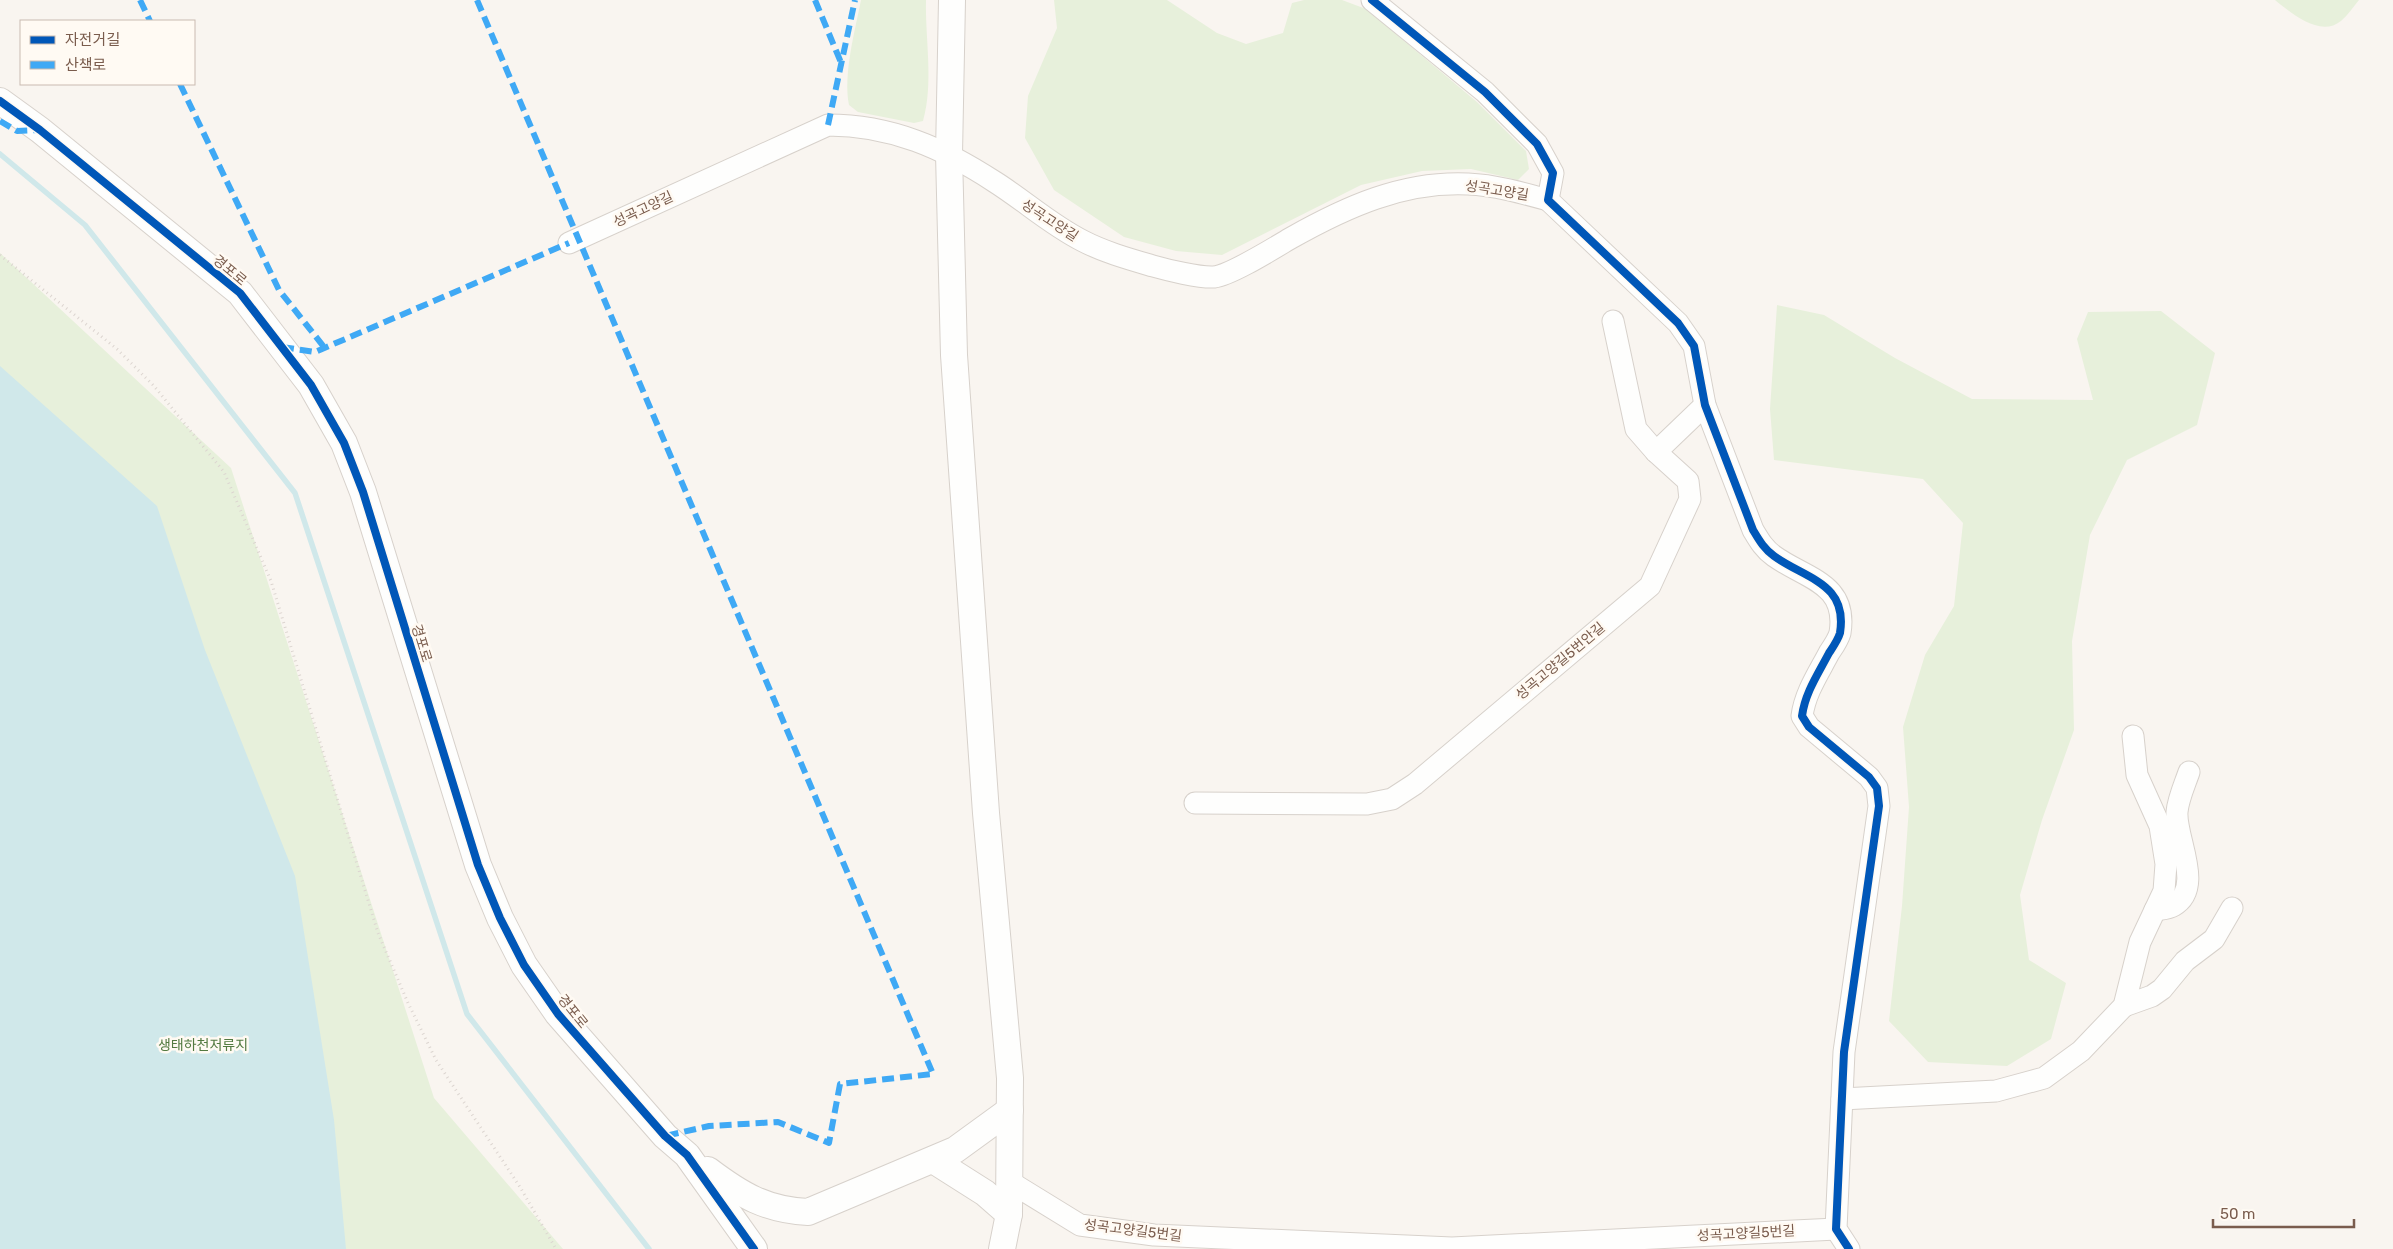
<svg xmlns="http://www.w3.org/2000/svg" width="2393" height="1249" viewBox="0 0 2393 1249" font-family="Rubik,'Noto Sans KR',sans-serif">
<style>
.green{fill:#e7f0db}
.water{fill:#d0e8ea}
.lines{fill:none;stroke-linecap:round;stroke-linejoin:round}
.stream{stroke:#d0e8ea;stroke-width:5.5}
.minor-casing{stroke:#d7d1cb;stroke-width:23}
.tertiary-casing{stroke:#d7d1cb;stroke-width:28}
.path{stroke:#dcd5d0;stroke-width:3;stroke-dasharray:1 4;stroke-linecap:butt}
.minor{stroke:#fefefd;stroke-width:21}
.tertiary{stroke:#fefefd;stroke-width:26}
.quiet{stroke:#3fa9f5;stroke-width:6;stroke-dasharray:12 6;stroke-linecap:butt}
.cycleway-casing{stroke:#fffaf3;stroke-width:11}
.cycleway{stroke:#0057b8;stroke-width:8}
.labels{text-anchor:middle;stroke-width:5;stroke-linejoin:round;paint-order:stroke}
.street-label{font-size:14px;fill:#7a5c4d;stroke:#fffaf3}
.park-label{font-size:14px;fill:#537a41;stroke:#fffaf3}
</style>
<rect width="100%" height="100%" fill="#f9f5f0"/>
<g class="green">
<path d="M861 0H926C925 39 934 83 923 121L914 123 858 112 849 105C843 74 855 31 861 0Z"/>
<path d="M1054 0H1167L1217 33 1246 44 1283 33 1292 3 1304 0H1342L1366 9 1477 102 1526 151 1529 169 1518 180 1471 169 1422 171 1361 185 1222 255 1176 251 1124 237 1054 190 1025 138 1028 96 1057 28Z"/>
<path d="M2275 0H2359C2353 7 2348 15 2341 21 2320 38 2291 13 2275 0Z"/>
<path d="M0 253 231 468 434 1098 563 1249H0Z"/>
<path d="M1777 305 1824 315 1895 358 1972 399 2093 400 2077 339 2088 312 2161 311 2215 353 2197 425 2127 460 2090 535 2072 641 2074 730 2042 820 2020 895 2029 960 2066 983 2051 1039 2007 1066 1928 1062 1889 1021 1902 906 1909 807 1903 727 1925 655 1954 606 1963 523 1923 479 1774 460 1770 409Z"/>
</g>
<path class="water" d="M0 366 157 506 205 650 295 876 334 1120 346 1249H0Z"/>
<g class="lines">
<path class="stream" d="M0 154 85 225 295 493 467 1014 649 1249"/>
<g class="minor-casing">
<g id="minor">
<path d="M1372 0 1485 92 1537 144 1553 173 1548 200 1678 323 1694 346 1705 405 1753 530C1759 540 1764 549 1774 556 1806 579 1848 583 1840 633 1838 640 1833 647 1829 653 1818 674 1805 693 1802 716L1809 727 1869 777 1877 788 1879 806 1844 1052 1836 1229 1849 1249"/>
<path d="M569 243 828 125C891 125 943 148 995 182 1025 201 1051 225 1083 241 1104 252 1129 259 1153 266 1167 270 1200 278 1214 277 1231 275 1274 248 1291 238 1346 207 1403 181 1468 184 1494 185 1523 193 1548 200"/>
<path d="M1656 452 1705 405"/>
<path d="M1195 803 1367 804 1392 799 1415 784 1650 586 1690 499 1688 481 1656 452 1636 429 1613 321"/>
<path d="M2155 910C2160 909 2168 909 2173 906 2205 888 2175 838 2177 812 2178 799 2185 784 2189 772"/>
<path d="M2124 1006 2152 996 2162 989 2185 961 2214 939 2232 908"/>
<path d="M1842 1099 1996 1091 2044 1078 2081 1051 2124 1006 2140 942 2164 891 2166 864 2160 826 2137 775 2133 736"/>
<path d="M1010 1182 1080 1225 1154 1235 1452 1248 1836 1229"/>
</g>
</g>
<g class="tertiary-casing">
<g id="tertiary">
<path d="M952 0 949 154 954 355 986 813 1010 1078 1009 1214 1002 1249"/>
<path d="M0 101 40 130 240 293 311 385 344 443 363 492 478 865 500 918 524 965 558 1014 665 1136 687 1155 754 1249"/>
<path d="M933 1160 985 1193 1009 1214"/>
<path d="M708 1170C741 1195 766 1210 808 1212L955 1150 1010 1110"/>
</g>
</g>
<path class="path" d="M0 255 117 349 154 386 224 472 271 581 378 933 408 1003 436 1060 520 1187 556 1249"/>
<use href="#minor" class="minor"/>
<use href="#tertiary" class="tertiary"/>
<g class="quiet">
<path d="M140 0 150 21"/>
<path d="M477 0 933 1074 840 1084 829 1143 778 1122 709 1126 665 1136"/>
<path d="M815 0 842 65"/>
<path d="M180 84 279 290 324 347"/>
<path d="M0 121 17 131 40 130"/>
<path d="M828 125 855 0"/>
<path d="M282 347 315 352 569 243"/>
</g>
<g class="cycleway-casing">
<g id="cycleway">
<path d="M1372 0 1485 92 1537 144 1553 173 1548 200 1678 323 1694 346 1705 405 1753 530C1759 540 1764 549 1774 556 1806 579 1848 583 1840 633 1838 640 1833 647 1829 653 1818 674 1805 693 1802 716L1809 727 1869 777 1877 788 1879 806 1844 1052 1836 1229 1849 1249"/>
<path d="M0 101 40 130 240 293 311 385 344 443 363 492 478 865 500 918 524 965 558 1014 665 1136 687 1155 754 1249"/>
</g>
</g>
<use href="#cycleway" class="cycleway"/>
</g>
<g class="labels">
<g class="street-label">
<text transform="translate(1497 190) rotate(9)" y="5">성곡고양길</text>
<text transform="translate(643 209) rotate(-25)" y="5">성곡고양길</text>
<text transform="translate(1050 220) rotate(33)" y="5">성곡고양길</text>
<text transform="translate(230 270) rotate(40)" y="5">경포로</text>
<text transform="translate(422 643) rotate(73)" y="5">경포로</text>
<text transform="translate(1560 661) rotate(-40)" y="5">성곡고양길5번안길</text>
<text transform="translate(573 1011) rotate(51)" y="5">경포로</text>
<text transform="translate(1133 1230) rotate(7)" y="5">성곡고양길5번길</text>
<text transform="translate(1746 1233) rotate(-3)" y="5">성곡고양길5번길</text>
</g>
<g class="park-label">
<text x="203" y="1050">생태하천저류지</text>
</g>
</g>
<rect x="20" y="20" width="175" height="65" fill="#fffaf3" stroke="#cabbb1"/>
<rect x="30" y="36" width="25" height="8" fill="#0057b8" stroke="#cabbb1"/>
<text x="65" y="45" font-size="15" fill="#7a5c4d">자전거길</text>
<rect x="30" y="61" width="25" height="8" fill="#3fa9f5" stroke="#cabbb1"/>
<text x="65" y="70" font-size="15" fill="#7a5c4d">산책로</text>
<path d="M2213 1219v8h141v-8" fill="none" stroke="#7a5c4d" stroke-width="2.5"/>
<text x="2220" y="1219" font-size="15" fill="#7a5c4d" stroke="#fffaf3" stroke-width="4" paint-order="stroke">50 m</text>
</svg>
